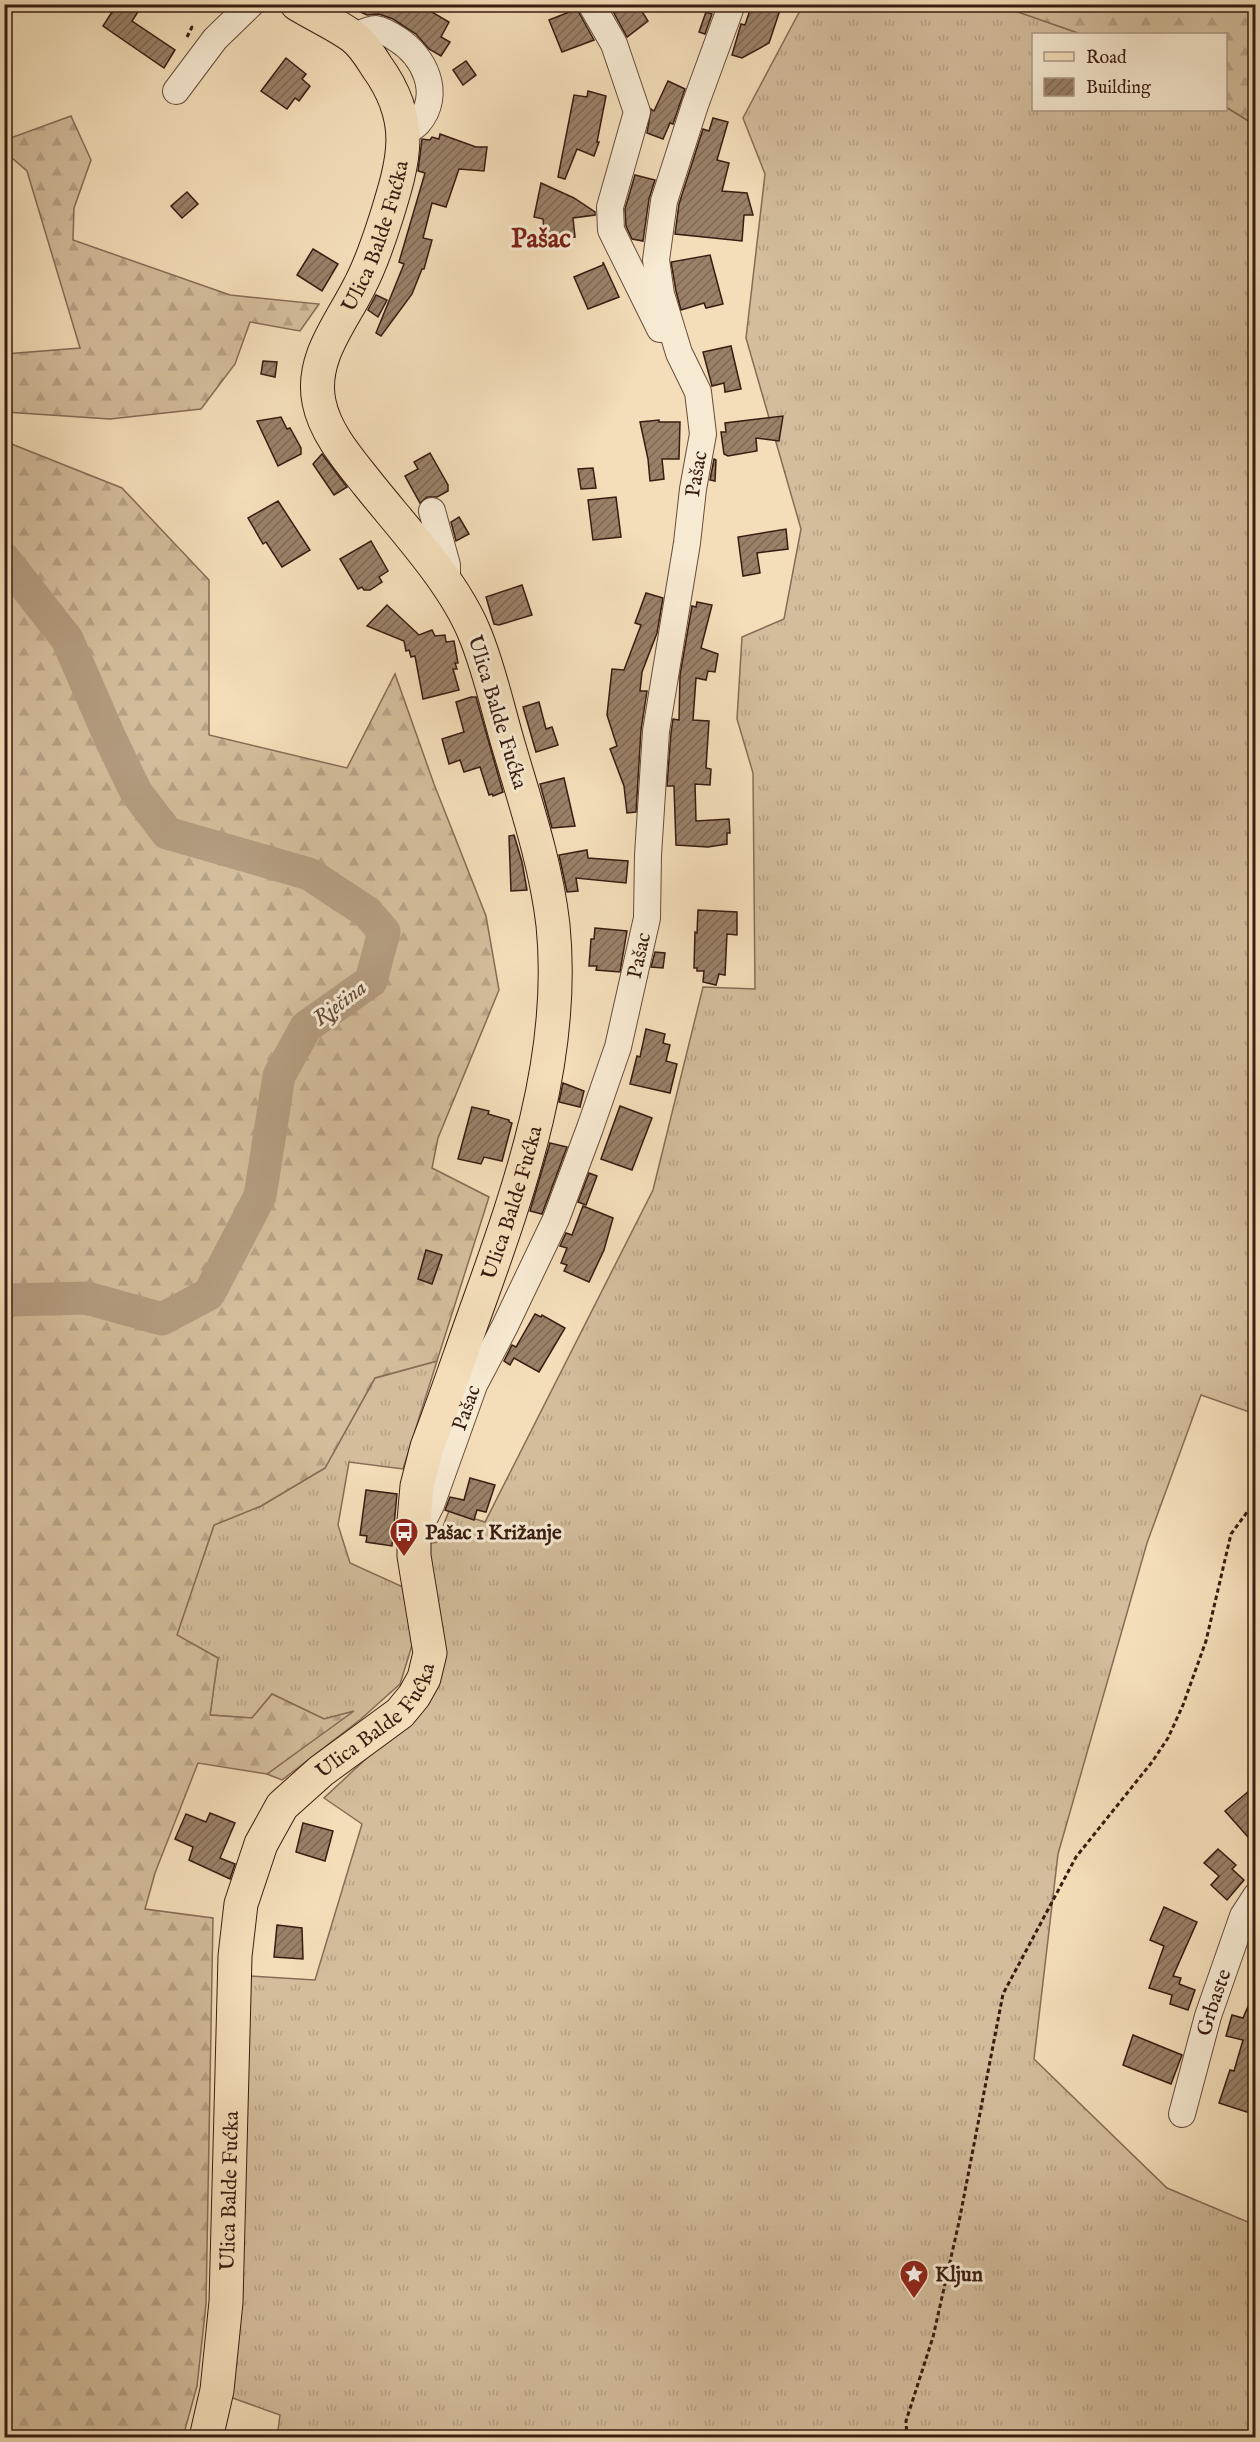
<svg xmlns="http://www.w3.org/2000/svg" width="1260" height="2442" viewBox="0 0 1260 2442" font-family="'IM FELL English',serif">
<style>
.grass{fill:url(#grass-tufts);stroke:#866c56;stroke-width:1.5}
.forest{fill:url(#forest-firs);stroke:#866c56;stroke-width:1.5}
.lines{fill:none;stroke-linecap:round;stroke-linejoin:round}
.river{stroke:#b39c80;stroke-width:33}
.building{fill:url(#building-hatch);stroke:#381c11;stroke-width:1.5}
.minor-casing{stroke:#674c3b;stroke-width:28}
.major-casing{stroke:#381c11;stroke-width:35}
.path{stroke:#381c11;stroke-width:3;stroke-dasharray:4.5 3;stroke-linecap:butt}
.minor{stroke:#f7ead2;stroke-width:26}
.major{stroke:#f3deb9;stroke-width:33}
.labels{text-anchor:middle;stroke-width:6;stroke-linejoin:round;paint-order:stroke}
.street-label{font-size:21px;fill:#381c11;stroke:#f7ead2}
.poi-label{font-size:21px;font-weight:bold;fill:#381c11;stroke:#f7ead2;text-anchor:start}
.water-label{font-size:22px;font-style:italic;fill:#634938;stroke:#f7ead2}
.district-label{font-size:27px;font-weight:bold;fill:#7a1f14;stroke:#f7ead2}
</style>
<defs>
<pattern id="grass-tufts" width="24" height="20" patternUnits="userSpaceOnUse" patternTransform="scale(1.5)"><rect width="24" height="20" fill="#d3bd9c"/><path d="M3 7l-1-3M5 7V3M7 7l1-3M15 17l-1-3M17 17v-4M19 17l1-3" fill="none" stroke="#b6a285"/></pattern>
<pattern id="forest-firs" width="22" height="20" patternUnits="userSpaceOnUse" patternTransform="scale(1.5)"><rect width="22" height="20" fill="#d3bd9c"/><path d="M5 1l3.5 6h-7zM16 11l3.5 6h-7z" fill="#b6a285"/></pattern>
<pattern id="building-hatch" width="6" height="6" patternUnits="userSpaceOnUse" patternTransform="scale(1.5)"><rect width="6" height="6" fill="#998168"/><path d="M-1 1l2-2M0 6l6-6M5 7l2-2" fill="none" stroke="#7e6954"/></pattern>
</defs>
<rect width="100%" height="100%" fill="#f3deb9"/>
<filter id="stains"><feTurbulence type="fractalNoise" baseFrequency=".00333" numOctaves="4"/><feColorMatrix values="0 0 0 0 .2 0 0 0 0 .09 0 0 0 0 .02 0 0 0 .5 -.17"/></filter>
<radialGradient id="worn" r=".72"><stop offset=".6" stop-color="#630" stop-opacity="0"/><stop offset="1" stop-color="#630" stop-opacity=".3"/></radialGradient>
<g class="grass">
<path d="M803 5H998L1081 34H1034V110H1226V107L1255 125V1414L1201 1395 1147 1543 1058 1854 1034 2059 1167 2188 1255 2225V2437L277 2438 280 2415 227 2396 250 1976 315 1980 362 1824 324 1798 430 1699 427 1544 437 1542 449 1511 485 1522 653 1190 703 987 755 989 753 773 737 719 742 637 784 619 801 529 746 338 765 174 743 118Z"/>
<path d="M437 1361 403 1469 349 1462 338 1525 350 1563 403 1587 414 1639 400 1684 361 1719 282 1780 267 1774 352 1712 324 1719 272 1694 252 1718 210 1715 218 1658 176 1636 214 1525 261 1506 325 1468 375 1378Z"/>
</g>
<g class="forest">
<path d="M998 5H1255V125L1226 107V34H1081Z"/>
<path d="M71 116 91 160 74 208 73 240 230 295 319 304 300 331 250 322 235 364 201 409 110 419 5 412V354L80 348 27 171 4 151 5 140Z"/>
<path d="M4 441 122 488 209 580V735L347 768 395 674 434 784 486 916 499 990 438 1138 432 1168 489 1197 437 1361 375 1378 325 1468 261 1506 214 1525 177 1635 218 1658 210 1715 252 1718 272 1694 324 1719 354 1711 267 1774 198 1763 155 1873 145 1909 213 1918 206 2304 197 2386 183 2437H5Z"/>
</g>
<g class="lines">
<path class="river" d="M4 559 67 639 110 738 136 792 167 833 309 874 367 912 384 932 371 981 306 1027 279 1076 260 1196 209 1294 162 1319 87 1298 10 1300 4 1304"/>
</g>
<g class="building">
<path d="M117 4H143L132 21 175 50 164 68 103 26Z"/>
<path d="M343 4 420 5 449 22 441 37 450 42 441 56 429 49 416 34 393 19 379 14 367 15Z"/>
<path d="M609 4H626L628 10 638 5 648 21 627 37Z"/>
<path d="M752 4H782L769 43 742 58 732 55 741 24 745 25Z"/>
<path d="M577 9 594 40 562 52 549 20Z"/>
<path d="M706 12 712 14 705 34 699 32Z"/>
<path d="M286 58 306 74 302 79 310 86 299 101 295 98 287 109 261 91Z"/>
<path d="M466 61 476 75 463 85 453 70Z"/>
<path d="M668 81 685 89 673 124 670 123 663 139 647 133 651 109 654 111Z"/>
<path d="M588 91 606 96 597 142H599L594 156 577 149 565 179 558 177 574 95 587 97Z"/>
<path d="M713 118 728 122 717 160 729 163 722 191 747 193 753 215H744L742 241 675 234 679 204 703 129 709 131Z"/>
<path d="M440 134 476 147H487L484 171 459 169 446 207 432 203 423 238 432 240 424 269H422L412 294 381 336 376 333 404 264 399 262 425 173 418 171 422 139 430 140 432 137 439 139Z"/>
<path d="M635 175 655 180 649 199 643 241 632 239 626 226 625 209Z"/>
<path d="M541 183 574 198 595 212V215L573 218 575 237 545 240 543 219 534 217Z"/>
<path d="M187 192 198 204 182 218 171 206Z"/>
<path d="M313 249 338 264 322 291 297 275Z"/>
<path d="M710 255 723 304 706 308 704 303 681 310 676 291 671 262Z"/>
<path d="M603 262 619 297 588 309 574 277 603 265Z"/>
<path d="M376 295 387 300 378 317 368 310Z"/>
<path d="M731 346 741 389 725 392 724 383 712 386 703 352Z"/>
<path d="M263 361 277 362 275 377 261 374Z"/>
<path d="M783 416 779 441 756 438 757 451 728 456 724 454 721 432H726L725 423Z"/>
<path d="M281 417 287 429 290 428 301 448V454L278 466 257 421Z"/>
<path d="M659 420V422H680L679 459H662L664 479 650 481 648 459 640 422Z"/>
<path d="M430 453 448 485V491L437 497H427L420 503 405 476 418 469 414 462Z"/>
<path d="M322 454 347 487 334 495 313 464Z"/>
<path d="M714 459 716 460 715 481 710 480Z"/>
<path d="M593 468 596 488 581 489 578 469Z"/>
<path d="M616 497 621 537 593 540 588 500Z"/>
<path d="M278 501 310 550 282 567 266 542 263 544 248 518Z"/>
<path d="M459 517 469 534 456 541 451 522Z"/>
<path d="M786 529 788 549 757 553 760 573 743 576 738 537Z"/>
<path d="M371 541 388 571 379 577 382 582 370 590H364L362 587 358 589 340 559Z"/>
<path d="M522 585 532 615 499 625 494 624 486 597Z"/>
<path d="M646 593 663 598 657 633 642 672 640 691H647L641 730 636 812 627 813 624 786 610 749 617 746 607 715 612 669 624 670 641 625 635 623Z"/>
<path d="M697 602 712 605 701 648 718 654 715 672 708 671 706 680 696 678 693 720 709 721 706 768 711 769 710 785 695 784 696 821 729 819 730 833H727V844L708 847 676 845 674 786H667L671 733 673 719 679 720 680 675 692 606 696 607Z"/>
<path d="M387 605 419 635 432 630 435 636 445 635 446 642 454 641 458 663H455L457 669H453L459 690 423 699 415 656 411 657 409 650 406 651 404 641 367 626Z"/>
<path d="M471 697H476L503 792 493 796 492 794 489 795 480 767 464 772 460 760 449 764 442 739 464 732 456 702Z"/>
<path d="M539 702 546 729 552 727 558 745 536 752 523 707Z"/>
<path d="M564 778 575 826 552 828 540 784Z"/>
<path d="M514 835 522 862 527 890 511 891 509 836Z"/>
<path d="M587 850 588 858 628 861 626 883 576 878 578 891 567 892 559 855Z"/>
<path d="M698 910 737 912V935L727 934 725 975 719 974 716 985 703 982 704 971H697V968H694L695 932 697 933Z"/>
<path d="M595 928 627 931 620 972 596 970 597 966H589L591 939H594Z"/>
<path d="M655 952 665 953 663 968 651 967Z"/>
<path d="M646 1029 665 1034 663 1043 670 1045 666 1061 677 1064 670 1093 630 1084 637 1056 640 1057Z"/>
<path d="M563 1083 584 1091 580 1107 559 1102Z"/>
<path d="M620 1106 652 1118 632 1170 601 1159Z"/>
<path d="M472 1107 489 1111 488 1114 509 1120V1122L512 1123 502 1161 484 1157 481 1164 458 1159Z"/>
<path d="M550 1143 567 1147 542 1214 530 1211Z"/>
<path d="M589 1173 597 1176 586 1205 578 1202Z"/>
<path d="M583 1206 613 1218 604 1250 589 1282 564 1271 567 1265 561 1263 567 1248 560 1246 566 1233 572 1235Z"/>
<path d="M426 1250 442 1255 432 1284 418 1279Z"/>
<path d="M535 1314 541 1317 542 1315 565 1328 539 1372 514 1358 510 1365 504 1361 512 1345 516 1347Z"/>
<path d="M470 1478 495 1485 486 1512 477 1510 474 1520 445 1510 450 1497 464 1500Z"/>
<path d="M366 1490 397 1494 392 1546 366 1542 367 1536 360 1535Z"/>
<path d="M1256 1785V1846L1225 1811Z"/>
<path d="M210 1813 235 1823 220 1858 235 1864 230 1879 189 1860 193 1847 175 1839 186 1814 206 1822Z"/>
<path d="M303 1823 333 1831 325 1861 296 1852Z"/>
<path d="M1218 1849 1236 1865 1232 1869 1244 1880 1227 1900 1211 1885 1219 1876 1204 1863Z"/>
<path d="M1164 1907 1197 1922 1173 1976 1181 1978 1179 1984 1195 1990 1188 2010 1170 2004 1172 1995 1149 1988 1164 1946 1150 1940Z"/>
<path d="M277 1925 302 1928 303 1959 274 1957Z"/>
<path d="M1256 1988V2115L1219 2103 1230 2070 1234 2071 1243 2040 1226 2036 1232 2015 1243 2018Z"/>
<path d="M1133 2035 1182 2055 1171 2084 1123 2065Z"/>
</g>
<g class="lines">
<g class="minor-casing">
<g id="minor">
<path d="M591 4 614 44 637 112 610 207 611 230 660 329"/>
<path d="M354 37C360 34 368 29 376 29 383 30 391 35 397 39 424 56 443 94 418 123 414 127 408 130 403 134"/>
<path d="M176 91 215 39 251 4"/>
<path d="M432 511 447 565V584"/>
<path id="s1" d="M414 1521 426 1515 431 1505 474 1385 505 1326 556 1219 590 1128 618 1047 647 918 648 855 656 731 687 543 693 489 703 434 698 392 679 353 661 294 656 260 664 201 695 105 732 4"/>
<path id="s2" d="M1182 2114 1208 2016 1243 1916 1256 1896"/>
</g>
</g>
<g class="major-casing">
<g id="major">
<path id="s3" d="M206 2438 217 2390 226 2302 235 1956 241 1904 261 1844 282 1806 321 1771 400 1713 414 1696 424 1678 430 1653 414 1556V1521L417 1486 427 1447C445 1400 461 1352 478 1305 522 1183 566 1055 553 925 546 864 526 805 509 747 498 710 489 667 474 632 453 581 403 528 368 484 349 460 325 433 319 402 310 358 342 322 360 285 371 264 379 240 386 218 404 160 416 121 377 67 370 56 363 44 352 36 335 24 315 15 297 4"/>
</g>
</g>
<g class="path">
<path d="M187 37 192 27 195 29"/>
<path d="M907 2438 906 2421 933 2337 959 2222 1003 1994 1076 1857 1152 1762 1168 1738 1183 1705 1206 1641 1231 1534 1256 1500"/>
</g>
<use href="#minor" class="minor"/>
<use href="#major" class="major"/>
</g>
<defs>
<g id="bus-pin" transform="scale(1.5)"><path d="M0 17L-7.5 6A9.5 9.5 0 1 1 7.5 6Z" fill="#8f2418" stroke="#f7ead2"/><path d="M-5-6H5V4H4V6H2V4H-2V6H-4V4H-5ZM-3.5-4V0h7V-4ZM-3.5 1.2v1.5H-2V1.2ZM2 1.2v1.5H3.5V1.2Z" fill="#fff"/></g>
<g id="sight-pin" transform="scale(1.5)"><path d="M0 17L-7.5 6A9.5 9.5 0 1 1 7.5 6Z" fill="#8f2418" stroke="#f7ead2"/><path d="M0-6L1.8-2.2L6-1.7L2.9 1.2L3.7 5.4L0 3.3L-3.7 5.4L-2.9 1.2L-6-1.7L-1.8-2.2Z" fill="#fff"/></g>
</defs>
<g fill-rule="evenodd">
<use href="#bus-pin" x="404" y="1532"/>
<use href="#sight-pin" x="914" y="2274"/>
</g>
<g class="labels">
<g class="street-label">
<text dy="7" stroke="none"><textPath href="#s3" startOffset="2373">Ulica Balde Fućka</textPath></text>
<text dy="7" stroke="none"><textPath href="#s1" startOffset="1100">Pašac</textPath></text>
<text transform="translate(498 712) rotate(73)" y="7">Ulica Balde Fućka</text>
<text dy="7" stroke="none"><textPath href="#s1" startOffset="614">Pašac</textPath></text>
<text dy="7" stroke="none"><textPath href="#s3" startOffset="1329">Ulica Balde Fućka</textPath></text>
<text dy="7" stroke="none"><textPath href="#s1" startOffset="128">Pašac</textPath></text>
<text dy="7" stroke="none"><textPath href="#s3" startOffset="771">Ulica Balde Fućka</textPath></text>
<text dy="7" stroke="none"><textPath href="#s2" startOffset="116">Grbaste</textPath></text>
<text dy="7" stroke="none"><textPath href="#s3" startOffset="249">Ulica Balde Fućka</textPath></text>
</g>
<g class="poi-label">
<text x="425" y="1539">Pašac 1 Križanje</text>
<text x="935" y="2281">Kljun</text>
</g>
<g class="water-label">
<text transform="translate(339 1002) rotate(-37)" y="8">Rječina</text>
</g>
<g class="district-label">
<text x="541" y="247">Pašac</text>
</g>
</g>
<rect width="1260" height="2442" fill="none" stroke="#f3deb9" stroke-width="24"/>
<rect x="6" y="6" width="1248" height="2430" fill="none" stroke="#381c11" stroke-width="3"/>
<rect x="12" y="12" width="1236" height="2418" fill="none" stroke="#381c11" stroke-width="1.5"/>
<rect x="1032" y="33" width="195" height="78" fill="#f7ead2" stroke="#ab9885" stroke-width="1.5"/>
<rect x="1044" y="52" width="30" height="9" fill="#f3deb9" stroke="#ab9885" stroke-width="1.5"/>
<text x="1086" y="63" font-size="18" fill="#381c11">Road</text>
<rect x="1044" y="78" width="30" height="18" fill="url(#building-hatch)" stroke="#ab9885" stroke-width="1.5"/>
<text x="1086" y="93" font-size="18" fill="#381c11">Building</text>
<rect width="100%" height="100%" filter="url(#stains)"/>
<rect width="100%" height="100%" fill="url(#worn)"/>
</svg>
